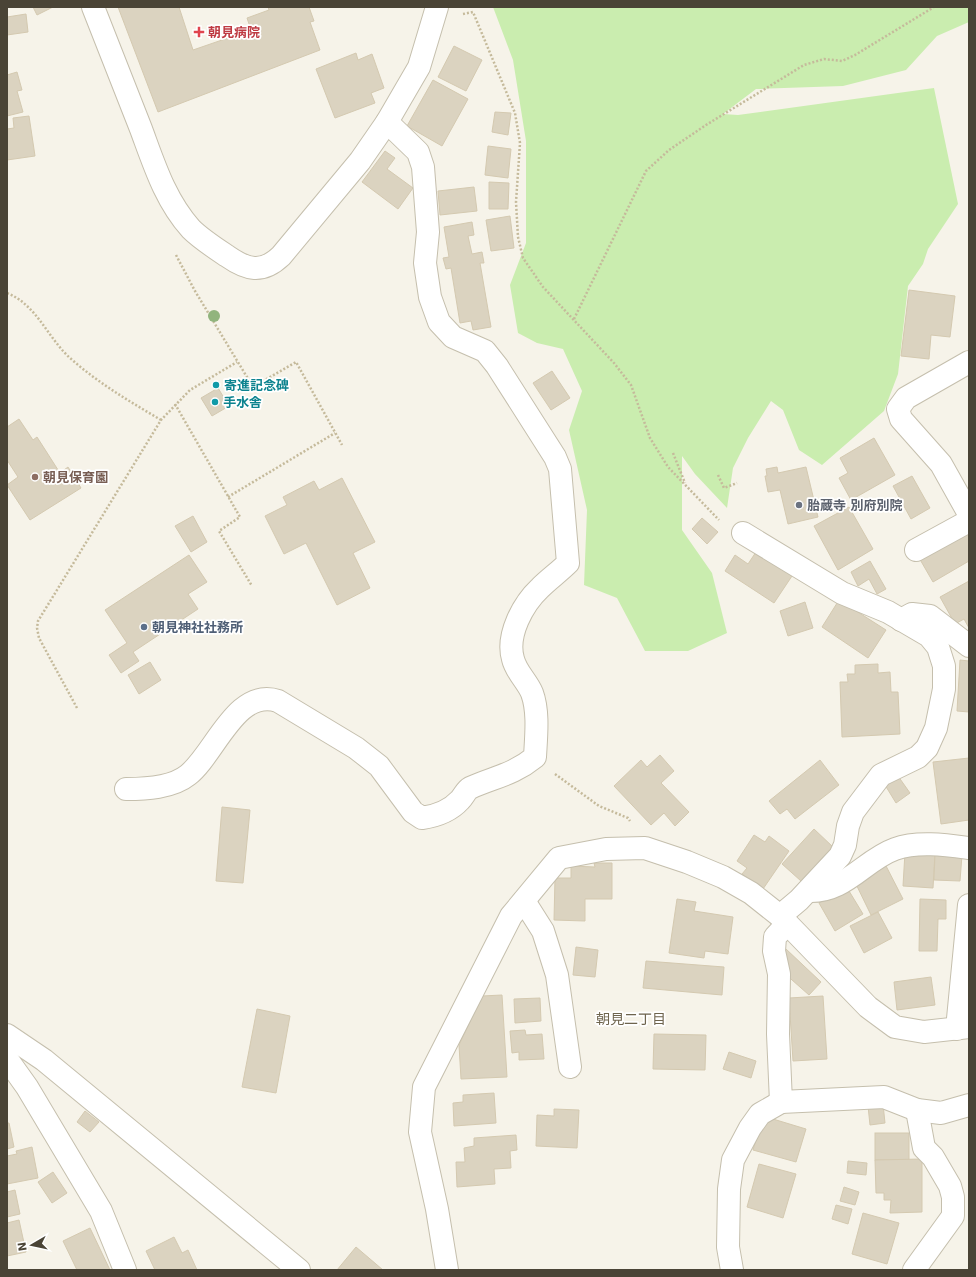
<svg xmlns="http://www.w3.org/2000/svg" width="976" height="1277" viewBox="0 0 976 1277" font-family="'DejaVu Sans','Noto Sans JP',sans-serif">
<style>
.green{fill:#caedaf}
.building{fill:#dbd3c0;stroke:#d4c9b0}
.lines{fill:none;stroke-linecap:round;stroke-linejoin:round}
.minor-casing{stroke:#c5bfad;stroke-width:24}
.path{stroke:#c5ba9b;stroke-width:2.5;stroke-dasharray:2 2;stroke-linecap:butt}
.minor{stroke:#fff;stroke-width:22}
.tree{fill:#91b47d}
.health-dot{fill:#e0444e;stroke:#fff;stroke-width:1.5}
.culture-dot{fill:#0f9aa8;stroke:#fff;stroke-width:1.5}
.education-dot{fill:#8d6e63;stroke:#fff;stroke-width:1.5}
.worship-dot{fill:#6b7280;stroke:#fff;stroke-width:1.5}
.service-dot{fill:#5c6f8a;stroke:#fff;stroke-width:1.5}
.labels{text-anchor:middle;stroke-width:3.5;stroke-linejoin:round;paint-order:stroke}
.health-label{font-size:13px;font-weight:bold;fill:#be3a42;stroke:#fff;text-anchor:start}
.culture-label{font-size:13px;font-weight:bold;fill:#0d838f;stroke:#fff;text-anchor:start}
.education-label{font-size:13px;font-weight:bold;fill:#785e54;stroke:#fff;text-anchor:start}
.worship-label{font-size:13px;font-weight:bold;fill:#5b616d;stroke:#fff;text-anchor:start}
.service-label{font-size:13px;font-weight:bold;fill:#4e5e75;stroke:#fff;text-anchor:start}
.neighbourhood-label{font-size:14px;fill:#6e644d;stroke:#fff}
</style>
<rect width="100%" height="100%" fill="#f6f3e9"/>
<path class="green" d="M493 7H969V22L937 36 906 70 843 86 756 89 723 114 738 115 934 88 958 204 928 249 923 264 908 286 898 374 884 411 822 465 799 450 783 410 771 401 748 438 733 468 727 508 695 474 682 456V530L712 573 727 633 688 651H645L617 598 584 585 587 510 569 430 582 391 563 349 537 343 518 333 510 285 526 243V141L513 60Z"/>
<g class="building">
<path d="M33 7H53L37 15Z"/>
<path d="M118 7H179L193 50 251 30 247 18 269 10 268 7H309L314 21 310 22 320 50 158 112Z"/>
<path d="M26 14 28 32 7 35V17Z"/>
<path d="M454 46 482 60 466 91 438 77Z"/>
<path d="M356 53 358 60 372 54 384 88 371 93 375 103 335 118 316 69Z"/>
<path d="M17 72 22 90 17 91 23 112 7 116V75Z"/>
<path d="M433 80 468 99 442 146 407 126Z"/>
<path d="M495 112 511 113 508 135 492 132Z"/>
<path d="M29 116 35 156 7 160V129L14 128 13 118Z"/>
<path d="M488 146 511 149 508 178 485 175Z"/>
<path d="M385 151 395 158 387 169 413 188 398 209 362 182Z"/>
<path d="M489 182 509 183 508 209H489Z"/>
<path d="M474 187 477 211 440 215 438 191Z"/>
<path d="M510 216 514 248 491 251 486 220Z"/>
<path d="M472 222 474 235 468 236 472 254 482 252 484 263H480L491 327 473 330 471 321 460 323 451 268 446 269 443 258 449 257 444 227Z"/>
<path d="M909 290 955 296 950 337 931 335 929 359 901 356Z"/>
<path d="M552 371 570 398 551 410 533 383Z"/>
<path d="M218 388 229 406 212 416 201 398Z"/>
<path d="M19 419 33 440 37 437 60 473 68 467 81 488 30 520 7 485 18 477 7 460V427Z"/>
<path d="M874 438 895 475 851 500 839 478 848 473 840 458Z"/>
<path d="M777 467 778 473 806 467 818 517 788 524 780 490 768 492 765 476H767L766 469Z"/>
<path d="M912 476 930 508 911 519 893 486Z"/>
<path d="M342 478 375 542 353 553 370 588 337 605 306 543 284 554 265 516 287 505 283 497 314 481 319 490Z"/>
<path d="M849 507 873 549 838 570 814 526Z"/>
<path d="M193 516 207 542 191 552 175 526Z"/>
<path d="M702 518 718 532 707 544 692 529Z"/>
<path d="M969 531V561L933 582 918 556Z"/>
<path d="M756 552 792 576 774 603 725 571 735 555 748 564Z"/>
<path d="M189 555 207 582 188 594 198 609 133 652 139 661 121 673 109 655 127 643 105 610Z"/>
<path d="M870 561 886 589 877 594 869 579 858 586 851 572Z"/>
<path d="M969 581V628L964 619 955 624 940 597Z"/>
<path d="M839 600 886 630 868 658 822 627Z"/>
<path d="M805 602 813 628 788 636 780 611Z"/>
<path d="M960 660 969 661V712L957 711Z"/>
<path d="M150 662 161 680 139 694 128 675Z"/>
<path d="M878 664V673L890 672 891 692H898L900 734 842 737 840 682H848L847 674H855V665Z"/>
<path d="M660 755 674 771 661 783 689 812 675 826 664 813 651 825 614 786 641 760 647 767Z"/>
<path d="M969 758V820L941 824 933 762Z"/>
<path d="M820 760 839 785 795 819 787 809 780 814 769 801Z"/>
<path d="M898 776 910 793 896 803 885 785Z"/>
<path d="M222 807 250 810 243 883 216 881Z"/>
<path d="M814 829 833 847 801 881 782 864Z"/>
<path d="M754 835 765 842 769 836 789 851 763 889 742 874 747 868 737 861Z"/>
<path d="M905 852 935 853 933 888 903 886Z"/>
<path d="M935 853 962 855 960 881 934 880Z"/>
<path d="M884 862 903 899 871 915 853 878Z"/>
<path d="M594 863H612V899H585V921L554 920 555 878H571V866L595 867Z"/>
<path d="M846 886 863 914 835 931 819 903Z"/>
<path d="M677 899 696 902 694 911 733 917 728 954 705 951 704 958 669 953Z"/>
<path d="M920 899 946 900V919H938L937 951H919Z"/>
<path d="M878 912 892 938 864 953 850 926Z"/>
<path d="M576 947 598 950 595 977 573 975Z"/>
<path d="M786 949 821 982 809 995 783 972 778 958Z"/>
<path d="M646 961 724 967 722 995 643 988Z"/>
<path d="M931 977 935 1005 897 1010 894 982Z"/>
<path d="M502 995 507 1077 461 1079 459 1045 482 996Z"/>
<path d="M823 996 827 1059 793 1061 789 998Z"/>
<path d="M540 998 541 1021 515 1023 514 999Z"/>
<path d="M257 1009 290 1016 276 1093 242 1087Z"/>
<path d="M525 1030 526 1035 542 1034 544 1059 519 1060V1052L512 1053 510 1031Z"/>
<path d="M654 1034 706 1035 705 1070 653 1069Z"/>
<path d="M729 1052 756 1061 751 1078 723 1069Z"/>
<path d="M494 1093 496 1123 454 1126 453 1103 463 1102V1095Z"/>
<path d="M883 1104 885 1123 870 1125 868 1106Z"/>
<path d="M554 1109 579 1110 577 1148 536 1146 537 1115 554 1116Z"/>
<path d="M85 1111 99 1122 90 1132 77 1122Z"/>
<path d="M763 1116 806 1129 796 1162 753 1150Z"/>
<path d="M7 1123H9L14 1147 7 1149Z"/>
<rect x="875" y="1133" width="34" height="27"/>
<path d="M516 1135 517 1150 510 1151 511 1168 494 1169 495 1184 457 1187 456 1162H465L464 1148 474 1146V1138Z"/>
<path d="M32 1147 38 1178 7 1184V1156L17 1154 16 1151Z"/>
<path d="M922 1159V1212L890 1213 891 1200H884V1193H876L875 1160Z"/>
<path d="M848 1161 867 1163 866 1175 847 1173Z"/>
<path d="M759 1164 796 1174 783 1218 747 1207Z"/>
<path d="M53 1172 67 1193 52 1203 38 1182Z"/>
<path d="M844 1187 859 1192 855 1205 840 1201Z"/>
<path d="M15 1190 20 1214 7 1217V1192Z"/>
<path d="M836 1205 852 1209 848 1224 832 1219Z"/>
<path d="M863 1213 899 1223 887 1264 852 1254Z"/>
<path d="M19 1220 26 1252 7 1256V1223Z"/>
<path d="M90 1228 110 1270H77L63 1241Z"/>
<path d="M174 1237 182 1253 188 1250 197 1270H155L146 1251Z"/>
<path d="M356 1247 383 1270H337Z"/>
</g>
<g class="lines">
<g class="minor-casing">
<g id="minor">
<path d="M93 7C109 48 125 88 141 129 154 164 165 200 191 229 201 239 215 248 227 256 247 270 262 274 281 256L360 161 387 122 419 67 437 7"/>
<path d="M969 362 906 398 898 409 901 419 941 464 969 514"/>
<path d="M743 533 842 593 888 612 929 636 938 647 944 666V689L936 728 927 748 918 757 881 775 853 812 848 826 845 845 840 856 799 900 780 916"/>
<path d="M916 550 969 521"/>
<path d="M901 620 912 614 930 616 969 646"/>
<path d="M126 789C145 789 172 788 188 775 215 754 236 687 278 701L356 748 379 766 413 812 422 818C436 816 450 811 460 800 464 796 466 790 470 788 494 777 513 775 535 757 536 737 539 712 532 693 527 681 516 672 513 659 506 635 523 604 540 588 549 579 559 572 568 563L560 469 555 457 497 366 485 351 453 337 439 322 430 297 425 263 428 232 423 167 418 152 387 122"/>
<path d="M808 891C845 893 864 860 895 849 917 841 946 845 969 848"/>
<path d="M524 901 543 931 557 975 570 1067"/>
<path d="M787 924 775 937 774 951 779 974 778 1034 781 1102 884 1097 917 1110 941 1113 969 1105"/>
<path d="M957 1029 969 905"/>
<path d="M7 1035 44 1060 299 1270"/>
<path d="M7 1059 27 1087 101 1211 125 1270"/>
<path d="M447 1270 437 1209 420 1132 424 1087 511 916 559 858 606 849 645 848 687 862 723 877 751 893 780 916 868 1007 895 1027 924 1032 969 1027"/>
<path d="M732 1270 728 1247 729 1189 733 1160 750 1128 760 1114 781 1102"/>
<path d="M914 1270 953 1216V1197L950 1186 933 1157 924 1148 917 1110"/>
</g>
</g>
<g class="path">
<path d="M463 14 473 12 515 113 520 143 516 202 518 237 523 258 543 287 614 363 631 385 650 438 668 467 719 520"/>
<path d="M176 255 195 291 253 387 296 362 342 445"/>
<path d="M7 293C37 305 47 337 70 358 98 383 129 401 161 420"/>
<path d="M574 319 646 171 669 150 706 125 804 65 824 59 842 61 855 55 934 7"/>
<path d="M175 404 240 517 219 531 252 586"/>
<path d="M673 453 685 483"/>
<path d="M718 475 724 488 737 483"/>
<path d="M228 497 335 433"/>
<path d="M77 708 39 638 37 628 38 621 161 420 190 390 237 362"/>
<path d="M555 774 599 806 628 818 630 821"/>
</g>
<use href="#minor" class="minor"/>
</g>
<circle class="tree" cx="214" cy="316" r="6"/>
<path class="health-dot" d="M197 26h4v4h4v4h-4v4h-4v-4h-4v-4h4z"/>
<g class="culture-dot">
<circle cx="216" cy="385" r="4"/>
<circle cx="215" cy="402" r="4"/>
</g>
<circle class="education-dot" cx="35" cy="477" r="4"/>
<circle class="worship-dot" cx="799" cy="505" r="4"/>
<circle class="service-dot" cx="144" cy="627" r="4"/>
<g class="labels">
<g class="health-label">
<text x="208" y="37">朝見病院</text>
</g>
<g class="culture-label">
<text x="224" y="390">寄進記念碑</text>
<text x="223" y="407">手水舎</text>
</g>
<g class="education-label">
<text x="43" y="482">朝見保育園</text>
</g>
<g class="worship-label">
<text x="807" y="510">胎蔵寺 別府別院</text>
</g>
<g class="service-label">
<text x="152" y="632">朝見神社社務所</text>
</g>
<g class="neighbourhood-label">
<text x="631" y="1024">朝見二丁目</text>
</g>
</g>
<rect width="976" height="1277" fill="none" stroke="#4a4436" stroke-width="16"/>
<g transform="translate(32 1245) rotate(261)" stroke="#ffffff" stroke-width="3" paint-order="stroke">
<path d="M0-3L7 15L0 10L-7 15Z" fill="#4a4436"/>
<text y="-6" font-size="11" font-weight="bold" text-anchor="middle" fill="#4a4436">N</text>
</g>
</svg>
